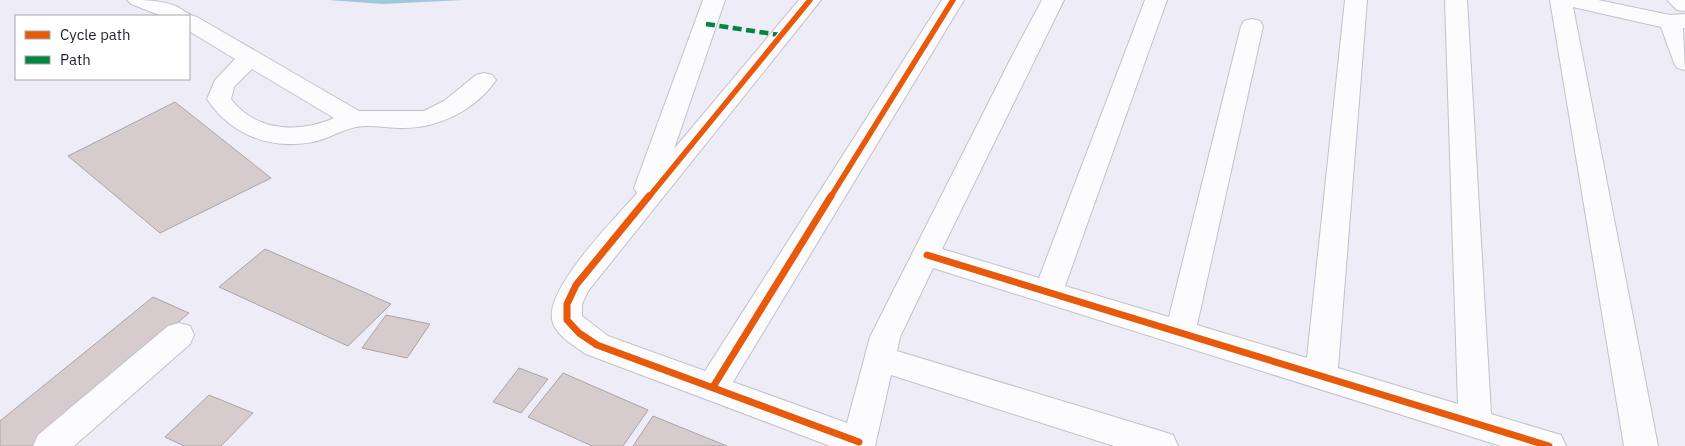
<svg xmlns="http://www.w3.org/2000/svg" width="1685" height="446" viewBox="0 0 1685 446" font-family="'IBM Plex Sans',sans-serif">
<style>
.water{fill:#a1c6de}
.building{fill:#d7cccd;stroke:#aba4a7}
.lines{fill:none;stroke-linecap:round;stroke-linejoin:round}
.minor-casing{stroke:#c3c0cb;stroke-width:2}
.minor{fill:#fcfcfe;fill-rule:evenodd}
.quiet{stroke:#00873e;stroke-width:4.5;stroke-dasharray:9 4.5;stroke-linecap:butt}
.cycleway-far1-casing{stroke:#fff;stroke-width:8}
.cycleway-casing{stroke:#fff;stroke-width:10}
.cycleway-far1{stroke:#e8590c;stroke-width:5.5}
.cycleway{stroke:#e8590c;stroke-width:7}
</style>
<rect width="100%" height="100%" fill="#eeecf7"/>
<path class="water" d="M328 0H464L383 4Z"/>
<g class="building">
<path d="M175 102 271 178 160 233 68 156Z"/>
<path d="M265 249 391 304 348 346 219 287Z"/>
<path d="M153 297 189 313 32 446H0V421Z"/>
<path d="M386 315 430 324 407 358 362 348Z"/>
<path d="M519 368 548 379 521 413 493 402Z"/>
<path d="M563 373 648 410 623 446H592L528 417Z"/>
<path d="M209 395 253 413 221 446H184L165 437Z"/>
<path d="M653 416 727 446H633Z"/>
</g>
<g class="lines">
<g class="minor-casing">
<g id="minor">
<path d="M127 0C144 0 160 0 176 6 184 10 188 15 197 17L359 111H424L444 101 476 75 484 73 492 75 496 80C476 110 437 129 401 128 387 128 370 124 356 127 341 130 328 139 313 142 270 150 231 135 207 99L215 80 235 59 189 31V16H162L131 4ZM252 69 334 118C299 134 255 131 231 99L234 87Z"/>
<path d="M703 0H725L674 149 799 0H821L588 291 582 304V316L608 336 705 371 942 0H964L733 382 847 423 870 337 1009 62 1042 0H1064L942 249 1039 278 1145 0H1167L1065 286 1169 317 1241 26 1244 21 1252 19 1260 21 1263 26 1197 325 1307 358 1345 0H1367L1338 368 1458 404 1445 0H1467L1491 414 1561 435 1566 446H1501L933 268 900 337 897 351 1161 431 1173 435 1178 446H1114L891 375 875 446H830L586 354C574 346 554 334 552 319 547 286 615 219 637 193L634 188Z"/>
<path d="M1550 0H1598L1670 15 1685 14V28H1683L1685 70 1677 68 1674 63 1661 27 1573 7 1658 446H1624Z"/>
<path d="M1667 0H1685V11L1677 10Z"/>
<path d="M179 323 190 326 194 335 190 344 74 446H33L38 435 168 326Z"/>
</g>
</g>
<use href="#minor" class="minor"/>
<path class="quiet" d="M706 24 780 35"/>
<g class="cycleway-far1-casing">
<g id="cycleway-far1">
<path d="M648 198 810 0"/>
<path d="M830 198 953 0"/>
</g>
</g>
<g class="cycleway-casing">
<g id="cycleway">
<path d="M649 196 576 285 567 304V320L579 333 597 345 859 442"/>
<path d="M927 255 1549 446"/>
<path d="M713 387 831 196"/>
</g>
</g>
<use href="#cycleway-far1" class="cycleway-far1"/>
<use href="#cycleway" class="cycleway"/>
</g>
<rect x="15" y="15" width="175" height="65" fill="#ffffff" stroke="#a6a5aa"/>
<rect x="25" y="31" width="25" height="8" fill="#e8590c" stroke="#a6a5aa"/>
<text x="60" y="40" font-size="15" fill="#211e2a">Cycle path</text>
<rect x="25" y="56" width="25" height="8" fill="#00873e" stroke="#a6a5aa"/>
<text x="60" y="65" font-size="15" fill="#211e2a">Path</text>
</svg>
